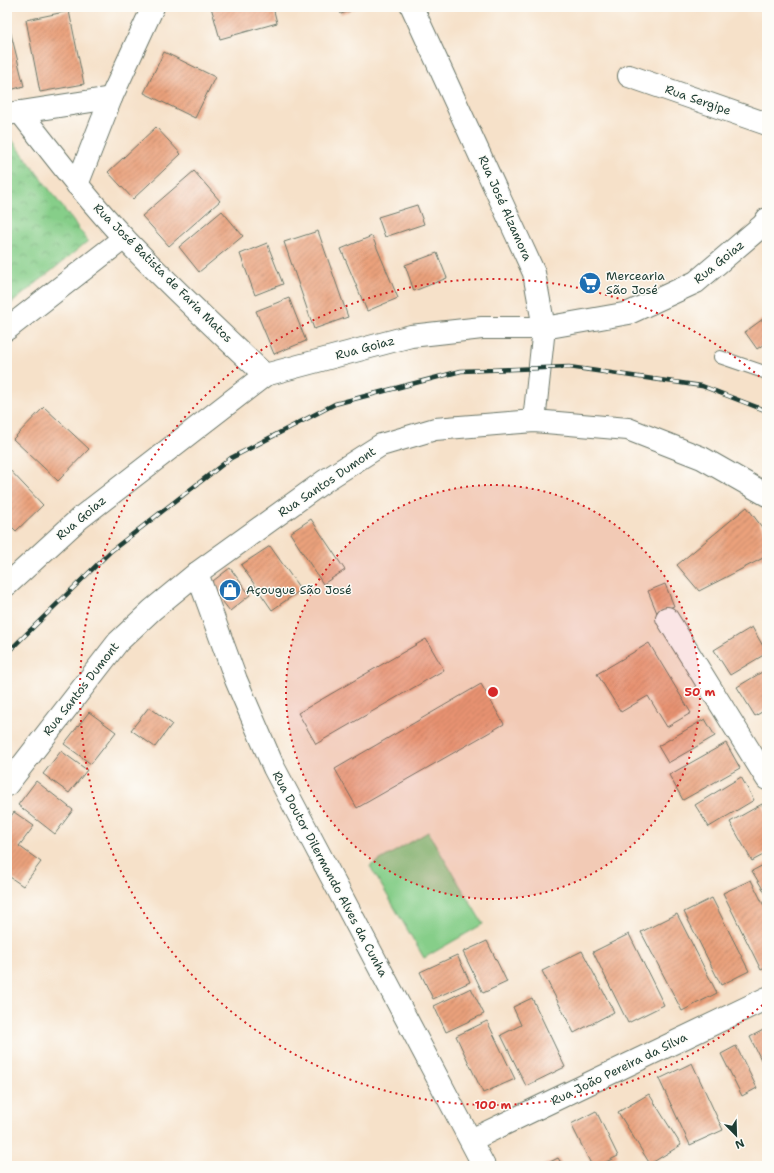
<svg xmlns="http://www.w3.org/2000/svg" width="774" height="1173" viewBox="0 0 774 1173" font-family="'Shantell Sans',sans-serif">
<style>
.park{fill:url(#park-crowns);stroke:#52865e}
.pitch{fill:#86ce89;stroke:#52865e}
.building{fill:url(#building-hatch)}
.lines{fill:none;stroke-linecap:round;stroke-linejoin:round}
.lane-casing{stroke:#6a7668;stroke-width:14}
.street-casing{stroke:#6a7668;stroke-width:24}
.secondary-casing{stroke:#6a7668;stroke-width:24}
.lane{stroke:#fff;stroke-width:12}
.street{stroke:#fff;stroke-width:22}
.secondary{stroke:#fff;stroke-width:22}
.rail-casing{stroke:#1f3d34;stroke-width:4.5}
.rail{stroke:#fdfcf7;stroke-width:3;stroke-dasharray:9;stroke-linecap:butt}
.ring{fill:none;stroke:#d62828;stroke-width:2;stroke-dasharray:2 4}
.labels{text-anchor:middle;stroke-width:3;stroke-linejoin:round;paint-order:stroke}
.street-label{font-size:12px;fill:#1f3d34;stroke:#fdfcf7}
.poi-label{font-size:12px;fill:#1f3d34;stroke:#fdfcf7;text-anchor:start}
.centre{fill:#d62828;stroke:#fdfcf7;stroke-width:2}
.ring-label{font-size:12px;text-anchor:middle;font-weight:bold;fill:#d62828;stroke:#fdfcf7;stroke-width:3;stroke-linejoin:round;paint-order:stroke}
</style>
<defs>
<pattern id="park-crowns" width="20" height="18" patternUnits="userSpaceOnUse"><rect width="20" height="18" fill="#86ce89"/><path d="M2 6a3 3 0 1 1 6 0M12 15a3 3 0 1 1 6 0" fill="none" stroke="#6da871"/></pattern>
<pattern id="building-hatch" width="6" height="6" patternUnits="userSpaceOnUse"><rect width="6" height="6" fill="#eaa17b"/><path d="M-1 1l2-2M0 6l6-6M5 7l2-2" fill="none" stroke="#bd8466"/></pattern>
</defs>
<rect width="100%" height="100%" fill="#fdfcf7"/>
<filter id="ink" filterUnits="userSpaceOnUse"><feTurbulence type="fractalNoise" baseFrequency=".025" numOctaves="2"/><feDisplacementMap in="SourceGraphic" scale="8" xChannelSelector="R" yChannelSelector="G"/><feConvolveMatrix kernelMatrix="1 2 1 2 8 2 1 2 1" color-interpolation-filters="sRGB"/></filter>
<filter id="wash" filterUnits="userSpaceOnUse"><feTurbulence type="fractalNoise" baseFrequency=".012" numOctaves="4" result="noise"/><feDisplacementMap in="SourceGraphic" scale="16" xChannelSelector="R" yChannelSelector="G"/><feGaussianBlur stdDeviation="0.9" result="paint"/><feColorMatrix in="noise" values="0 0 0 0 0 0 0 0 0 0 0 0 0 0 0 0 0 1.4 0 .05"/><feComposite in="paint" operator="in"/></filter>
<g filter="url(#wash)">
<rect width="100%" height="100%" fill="#f6e1c9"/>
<path class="park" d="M7 133 88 241 7 307Z"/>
<path class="pitch" d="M428 832 483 924 424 958 370 866Z"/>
<g id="blocks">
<g class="building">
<path d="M211 7H273L277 23 220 39Z"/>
<path d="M339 7H360L341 14Z"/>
<path d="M69 11 84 84 40 92 26 20Z"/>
<path d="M7 18 24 86 7 91Z"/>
<path d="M164 52 215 77 195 118 144 93Z"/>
<path d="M156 127 181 154 133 199 108 172Z"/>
<path d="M194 171 220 201 169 246 142 216Z"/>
<path d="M417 205 424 224 385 237 378 217Z"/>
<path d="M222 211 243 236 199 272 179 247Z"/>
<path d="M318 231 348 317 314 329 284 242Z"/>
<path d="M372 236 398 298 367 311 341 249Z"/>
<path d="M267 243 283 284 255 295 240 254Z"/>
<path d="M437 253 447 278 414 291 405 265Z"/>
<path d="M289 298 306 341 274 354 256 311Z"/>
<path d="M767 316V342L757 349 745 332Z"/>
<path d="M44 407 89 449 58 481 13 439Z"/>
<path d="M7 467 43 505 16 531 7 522Z"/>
<path d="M747 507 767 534V556L699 591 677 565Z"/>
<path d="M311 519 345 570 323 584 290 533Z"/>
<path d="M270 546 301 590 272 610 241 565Z"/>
<path d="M230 568 250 595 230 611 209 584Z"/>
<path d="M665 584 674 606 657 613 648 591Z"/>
<path d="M752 627 767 653 730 675 714 650Z"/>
<path d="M426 639 444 670 316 744 298 713Z"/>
<path d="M649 643 691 713 667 727 648 696 621 712 597 674Z"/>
<path d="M767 669V709L755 716 737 687Z"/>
<path d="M481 684 504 724 357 808 335 769Z"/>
<path d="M149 707 172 724 155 747 131 730Z"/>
<path d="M89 712 116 732 91 764 64 744Z"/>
<path d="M705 719 715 736 668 763 658 746Z"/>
<path d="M726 743 740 768 683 800 669 775Z"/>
<path d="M61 751 87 770 69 793 43 774Z"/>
<path d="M741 777 754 800 709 827 695 805Z"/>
<path d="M36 781 73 810 55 834 18 805Z"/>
<path d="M762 804 767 814V853L752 861 730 822Z"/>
<path d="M14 812 34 826 19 846 41 862 23 886 7 875V822Z"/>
<path d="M767 863V896L752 871Z"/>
<path d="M751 880 767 912V967L761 970 723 893Z"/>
<path d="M712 898 749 971 721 985 684 912Z"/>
<path d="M677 914 717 993 682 1011 641 932Z"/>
<path d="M629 934 664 1005 628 1023 593 952Z"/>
<path d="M487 941 507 982 483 993 463 952Z"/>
<path d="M582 951 614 1012 574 1033 542 971Z"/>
<path d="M457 955 470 982 433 999 420 972Z"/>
<path d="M471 988 484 1014 446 1032 434 1006Z"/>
<path d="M532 998 565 1067 526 1086 501 1035 521 1025 513 1007Z"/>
<path d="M487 1021 515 1079 483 1093 456 1036Z"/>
<path d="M767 1028V1072L750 1037Z"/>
<path d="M736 1046 757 1088 742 1096 721 1054Z"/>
<path d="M692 1063 723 1130 690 1145 659 1079Z"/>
<path d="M649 1094 681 1145 650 1164 618 1112Z"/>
<path d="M596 1111 618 1156 598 1166H592L571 1124Z"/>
<path d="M558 1158 563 1166H542Z"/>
</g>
</g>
</g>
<g filter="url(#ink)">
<use href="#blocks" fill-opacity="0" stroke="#6a7668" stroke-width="1"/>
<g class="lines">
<g class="lane-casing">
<path id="lane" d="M720 357 767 373"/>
</g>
<g class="street-casing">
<g id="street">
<path d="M412 7 534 273 544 328 534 421"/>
<path d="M629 76 767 124"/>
<path d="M20 112C54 155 87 199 125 239 170 286 217 330 265 375"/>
<path d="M8 114 111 98"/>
<path d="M77 185 111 98 153 7"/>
<path d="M7 329 124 238"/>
<path d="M197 573 236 680 274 768 484 1166"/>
<path d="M7 585 80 518 265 375 411 336 482 328H544L629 313 696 282 763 225 767 219"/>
<path d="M667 618 767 779"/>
<path d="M471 1140 767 998"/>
</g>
</g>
<g class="secondary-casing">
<path id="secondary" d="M7 785 118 642 152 610 197 573 326 480 381 445 435 429 534 421 628 429 702 458 767 495"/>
</g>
<use href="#lane" class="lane"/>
<use href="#street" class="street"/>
<use href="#secondary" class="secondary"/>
<g class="rail-casing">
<path id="rail" d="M7 653 111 551 231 458 335 404 461 371 569 367 702 386 767 411"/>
</g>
<use href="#rail" class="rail"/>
</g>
</g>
<circle cx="493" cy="692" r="207" fill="#d62828" fill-opacity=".12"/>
<g class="ring">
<circle cx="493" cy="692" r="207"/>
<path d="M767 1001A413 413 0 1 1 767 383"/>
</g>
<defs>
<g id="supermarket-disc" transform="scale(1.15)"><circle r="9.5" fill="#1f6fb2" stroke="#fdfcf7"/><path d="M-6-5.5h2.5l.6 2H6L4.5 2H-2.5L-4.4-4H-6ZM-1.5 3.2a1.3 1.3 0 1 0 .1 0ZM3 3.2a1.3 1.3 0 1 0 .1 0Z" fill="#fff"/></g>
<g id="shop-disc" transform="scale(1.15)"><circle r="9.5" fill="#1f6fb2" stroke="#fdfcf7"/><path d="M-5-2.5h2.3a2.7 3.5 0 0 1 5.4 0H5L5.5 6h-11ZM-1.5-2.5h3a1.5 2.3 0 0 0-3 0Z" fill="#fff"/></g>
</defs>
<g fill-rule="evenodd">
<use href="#supermarket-disc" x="590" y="283"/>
<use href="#shop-disc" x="230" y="590"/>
</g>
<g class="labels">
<g class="street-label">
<text transform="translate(698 100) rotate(19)" y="4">Rua Sergipe</text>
<text transform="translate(505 208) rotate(66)" y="4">Rua José Alzamora</text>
<text transform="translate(719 262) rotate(-39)" y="4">Rua Goiaz</text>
<text transform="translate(163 273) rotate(45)" y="4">Rua José Batista de Faria Matos</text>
<text transform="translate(365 348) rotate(-15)" y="4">Rua Goiaz</text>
<text transform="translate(327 482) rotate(-34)" y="4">Rua Santos Dumont</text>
<text transform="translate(81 518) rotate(-40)" y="4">Rua Goiaz</text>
<text transform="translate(81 689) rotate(-52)" y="4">Rua Santos Dumont</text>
<text transform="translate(330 874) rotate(62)" y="4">Rua Doutor Dilermando Alves da Cunha</text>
<text transform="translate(619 1069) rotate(-26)" y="4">Rua João Pereira da Silva</text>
</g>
<g class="poi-label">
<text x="606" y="280">Mercearia<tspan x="606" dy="14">São José</tspan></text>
<text x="246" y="594">Açougue São José</text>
</g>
</g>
<circle cx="493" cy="692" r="6" class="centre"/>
<g class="ring-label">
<text x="700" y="696">50 m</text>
<text x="493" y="1109">100 m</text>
</g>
<rect width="774" height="1173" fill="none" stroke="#fdfcf7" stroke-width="24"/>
<g transform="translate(736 1135) rotate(157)" stroke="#fdfcf7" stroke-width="3" paint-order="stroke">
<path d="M0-3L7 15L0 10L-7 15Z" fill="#1f3d34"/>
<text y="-6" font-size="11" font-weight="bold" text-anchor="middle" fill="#1f3d34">N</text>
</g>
</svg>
